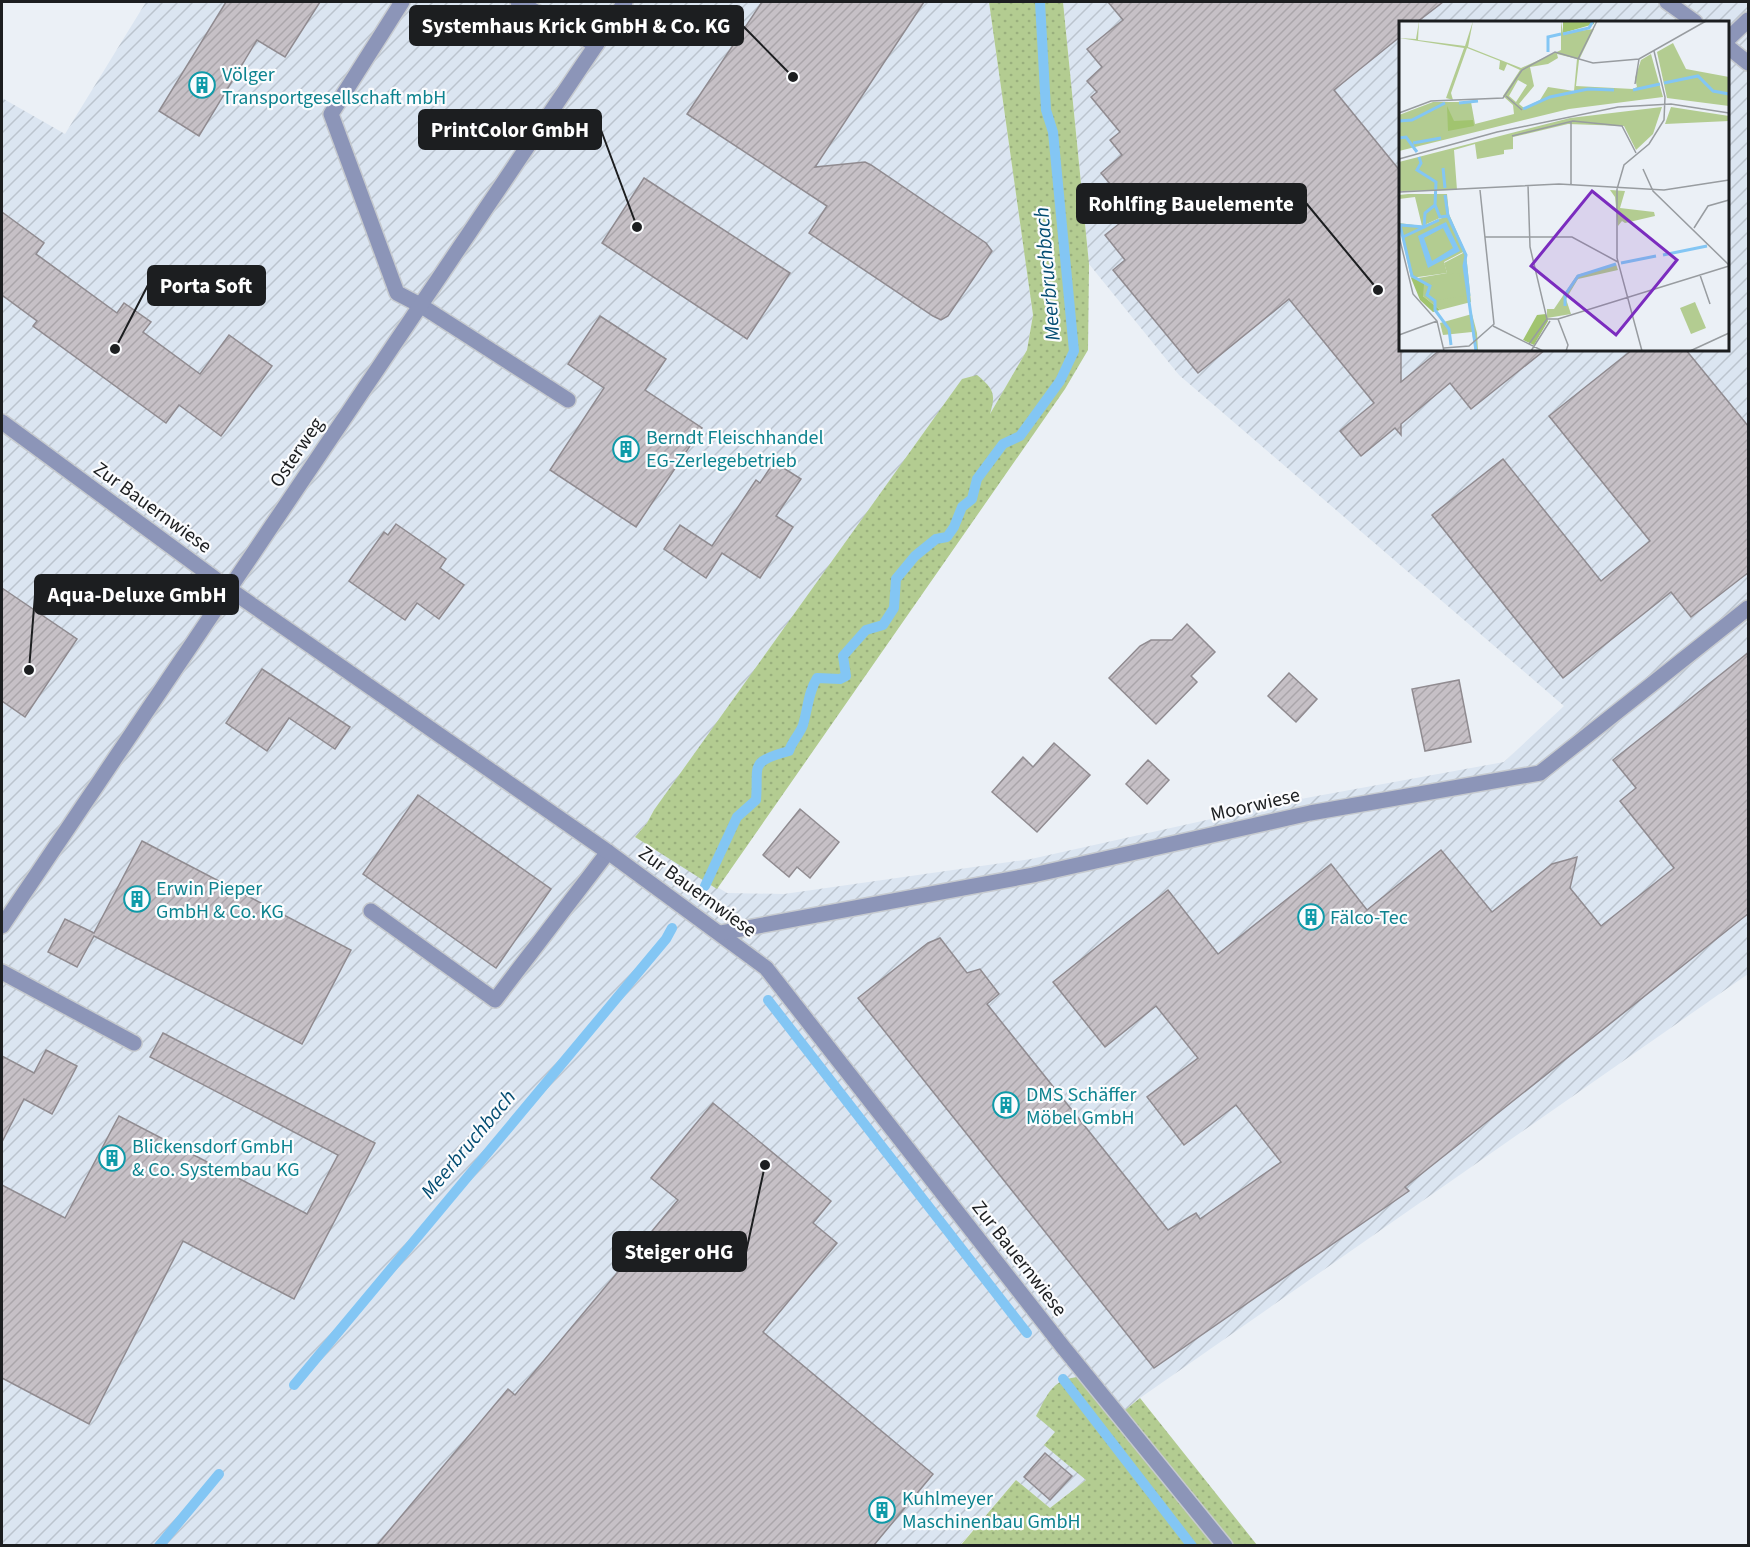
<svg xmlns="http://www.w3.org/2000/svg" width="1750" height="1547" viewBox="0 0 1750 1547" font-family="'Source Sans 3',sans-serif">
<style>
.industrial{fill:url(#industrial-furrows);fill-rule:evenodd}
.grass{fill:url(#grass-dots)}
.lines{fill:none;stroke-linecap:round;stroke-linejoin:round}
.stream{stroke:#83c6f4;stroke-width:10}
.building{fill:url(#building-hatch);stroke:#908b90;stroke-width:1.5}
.service-casing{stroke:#c6cacf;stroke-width:18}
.minor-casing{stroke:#c6cacf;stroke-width:18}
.path{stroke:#7a7d81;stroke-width:4;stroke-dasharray:4.5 3;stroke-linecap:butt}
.service{stroke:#8c95b8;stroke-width:15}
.minor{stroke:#8c95b8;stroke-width:15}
.labels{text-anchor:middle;stroke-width:4.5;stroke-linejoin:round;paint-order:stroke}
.culture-label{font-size:20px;fill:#0d838f;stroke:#fbfcfe;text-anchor:start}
.street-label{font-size:20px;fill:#1c1e20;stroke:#fbfcfe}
.water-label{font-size:21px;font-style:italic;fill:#044d72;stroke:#fbfcfe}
.inset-river{fill:none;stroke:#83c6f4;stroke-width:3}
.inset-road{fill:none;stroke:#989ca0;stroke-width:1.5}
.view{fill:#7b2cbf;fill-opacity:0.15;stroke:#7b2cbf;stroke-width:3}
.inset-edge{fill:none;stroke:#1c1e20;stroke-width:3}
.leader{fill:none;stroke:#1c1e20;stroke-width:2}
.callout-dot{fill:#1c1e20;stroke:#fbfcfe;stroke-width:2}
.callout{fill:#1c1e20;stroke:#1c1e20;stroke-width:2}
.callout-label{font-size:21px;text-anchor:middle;font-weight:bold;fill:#fff}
</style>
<defs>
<pattern id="industrial-furrows" width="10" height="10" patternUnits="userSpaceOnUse" patternTransform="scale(1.5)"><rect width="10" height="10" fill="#dbe5f1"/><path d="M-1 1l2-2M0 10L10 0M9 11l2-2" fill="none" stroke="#bbc4ce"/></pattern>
<pattern id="grass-dots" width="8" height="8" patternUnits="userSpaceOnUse" patternTransform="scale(1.5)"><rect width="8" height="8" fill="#b3cc91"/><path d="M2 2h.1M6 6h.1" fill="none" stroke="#99af7d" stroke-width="1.8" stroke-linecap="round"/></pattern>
<pattern id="building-hatch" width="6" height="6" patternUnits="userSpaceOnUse" patternTransform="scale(1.5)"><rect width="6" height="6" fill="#c6c0c6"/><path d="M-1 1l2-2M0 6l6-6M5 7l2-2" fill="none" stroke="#aaa5aa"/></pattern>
</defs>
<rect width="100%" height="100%" fill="#ebf0f6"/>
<path class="industrial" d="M146 2H989L1033 315 1027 350 981 430 654 810 647 823 635 837 727 893 784 894 1031 859 1306 798 1504 762 1564 706 1179 375 1089 264 1063 2H1748V974L1140 1398 1113 1420 1088 1384 1055 1432 1086 1480 1050 1508 1016 1480 960 1545 2 1546V98L65 134ZM1400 22H1728V350H1400Z"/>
<g class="grass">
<path d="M989 2H1063L1089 264 1088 350 1065 389 717 889 635 837 647 823 654 810 962 379 977 375C994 389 996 394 990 414L1027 350 1033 315Z"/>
<path d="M1081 1377 1088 1384 1113 1420 1140 1398 1257 1545 960 1546 1016 1480 1050 1508 1086 1480 1044 1445 1055 1432 1036 1416C1048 1394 1052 1378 1081 1377Z"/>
</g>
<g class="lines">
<g class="stream">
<path d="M705 886 737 817 756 800C759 765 748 762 789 751 792 741 800 734 803 725 808 708 808 693 817 678L840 679 846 676 843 656 866 630 883 625 894 608 896 579 915 556 936 539 947 537 954 527 962 507 972 499 977 479 1003 444 1020 436 1060 381 1074 351 1053 132 1046 110 1040 2"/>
<path d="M768 1000 1027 1333"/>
<path d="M1063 1379 1192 1546"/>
<path d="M294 1385 666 939 672 928"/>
<path d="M159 1546 219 1474"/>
</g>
</g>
<g class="building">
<path d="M226 2H320L285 57 257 40 199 136 159 111Z"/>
<path d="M762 2H924L815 167 865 162 871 165 986 243 992 251 948 316 941 320 933 316 809 233 827 206 687 114Z"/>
<path d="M1108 2H1443L1417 22H1401V36L1334 90 1401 172V382L1440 350H1545L1471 409 1450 383 1401 424V435L1395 428 1361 456 1340 431 1374 403 1289 299 1198 373 1113 270 1125 260 1105 235 1124 220 1111 205 1121 197 1101 173 1122 155 1110 140 1120 132 1091 97 1097 92 1087 81 1102 67 1087 49 1123 20Z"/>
<path d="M644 178 790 273 747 339 602 243Z"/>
<path d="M2 212 44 243 36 254 117 313 124 303 151 322 143 332 200 374 229 335 272 366 221 436 179 405 166 423 33 326 37 321 2 295Z"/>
<path d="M600 316 666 359 645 390 702 428 636 527 550 470 604 388 568 364Z"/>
<path d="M1632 350H1686L1749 427V572L1691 617 1671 592 1563 678 1432 515 1503 459 1601 581 1650 541 1549 416Z"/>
<path d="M774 462 801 479 776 516 793 527 760 578 722 553 706 578 664 549 680 525 712 546 756 480 760 483Z"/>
<path d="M396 524 446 559 440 568 464 585 439 619 417 603 405 620 349 581 384 532 388 535Z"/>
<path d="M2 588 77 639 25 717 2 701Z"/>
<path d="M1187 624 1215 652 1191 676 1197 682 1156 724 1109 678 1140 646 1151 640H1172Z"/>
<path d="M1749 652V913L1405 1187 1409 1191 1154 1368 858 998 928 943 940 938 967 973 980 969 999 994 987 1004 1168 1230 1196 1213 1200 1219 1281 1162 1236 1105 1184 1145 1147 1097 1198 1058 1156 1006 1105 1047 1053 982 1168 890 1218 954 1331 864 1367 910 1441 850 1492 912 1552 864 1577 857 1570 888 1601 926 1674 868 1620 801 1636 788 1613 760Z"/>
<path d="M262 669 350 727 335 749 289 718 267 751 226 723Z"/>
<path d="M1289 673 1317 699 1296 722 1268 696Z"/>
<path d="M1459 680 1471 742 1425 751 1412 689Z"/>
<path d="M1054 743 1090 775 1037 832 992 792 1023 757 1033 767Z"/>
<path d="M1148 760 1169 780 1147 804 1126 784Z"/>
<path d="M418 795 551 889 496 968 363 874Z"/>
<path d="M800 809 839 842 810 878 797 867 789 877 763 855Z"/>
<path d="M142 841 351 950 302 1044 94 936 77 967 48 952 65 919 94 933Z"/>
<path d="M163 1033 375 1143 294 1299 183 1241 89 1424 2 1378V1185L65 1218 119 1116 307 1214 338 1155 150 1057Z"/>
<path d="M46 1050 77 1066 52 1114 24 1099 2 1142V1056L34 1073Z"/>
<path d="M713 1103 831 1201 813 1223 837 1243 763 1332 933 1474 874 1545H377L508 1389 515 1395 678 1200 651 1178Z"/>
<path d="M1045 1453 1072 1476 1050 1500 1024 1477Z"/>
</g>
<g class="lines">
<g class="service-casing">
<g id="service">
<path d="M402 2 331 114 397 293 420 305 568 400"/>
<path d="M518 2 596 45"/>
<path d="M1728 39 1748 20"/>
<path d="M371 911 495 1000 608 852"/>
<path d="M2 972 134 1043"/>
</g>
</g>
<g class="minor-casing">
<g id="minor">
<path d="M1667 2 1695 22"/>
<path d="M1728 47 1748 63"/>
<path d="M2 422 229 589 608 852 766 968 1063 1347 1225 1546"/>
<path d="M2 926 625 2"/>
<path d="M720 933 1033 875 1310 813 1540 773 1748 608"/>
</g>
</g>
<path class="path" d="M707 12 741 33"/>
<use href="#service" class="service"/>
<use href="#minor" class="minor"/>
</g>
<defs>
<g id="building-ring" transform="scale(1.35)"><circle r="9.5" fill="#fbfcfe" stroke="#0f9aa8" stroke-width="1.5"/><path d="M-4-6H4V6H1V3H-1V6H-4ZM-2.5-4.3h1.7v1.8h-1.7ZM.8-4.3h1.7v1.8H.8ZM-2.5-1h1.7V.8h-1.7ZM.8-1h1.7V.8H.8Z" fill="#0f9aa8"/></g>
</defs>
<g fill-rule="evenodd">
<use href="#building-ring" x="202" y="85"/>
<use href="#building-ring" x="626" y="449"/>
<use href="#building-ring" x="137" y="899"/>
<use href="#building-ring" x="1311" y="917"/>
<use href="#building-ring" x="1006" y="1105"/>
<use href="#building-ring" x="112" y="1158"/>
<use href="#building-ring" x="882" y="1510"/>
</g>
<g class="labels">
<g class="culture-label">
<text x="222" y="81">Völger<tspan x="222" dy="23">Transportgesellschaft mbH</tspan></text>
<text x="646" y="444">Berndt Fleischhandel<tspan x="646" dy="23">EG-Zerlegebetrieb</tspan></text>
<text x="156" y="895">Erwin Pieper<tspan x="156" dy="23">GmbH &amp; Co. KG</tspan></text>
<text x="1330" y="924">Fälco-Tec</text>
<text x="1026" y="1101">DMS Schäffer<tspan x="1026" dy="23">Möbel GmbH</tspan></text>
<text x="132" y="1153">Blickensdorf GmbH<tspan x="132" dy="23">&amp; Co. Systembau KG</tspan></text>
<text x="902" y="1505">Kuhlmeyer<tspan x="902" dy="23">Maschinenbau GmbH</tspan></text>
</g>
<g class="street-label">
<text transform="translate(296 452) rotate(-56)" y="7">Osterweg</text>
<text transform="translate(153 507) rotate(36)" y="7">Zur Bauernwiese</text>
<text transform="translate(1255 804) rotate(-13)" y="7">Moorwiese</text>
<text transform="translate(698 891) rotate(36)" y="7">Zur Bauernwiese</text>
<text transform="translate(1020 1258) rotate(52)" y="7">Zur Bauernwiese</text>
</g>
<g class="water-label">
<text transform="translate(1047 274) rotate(-95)" y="7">Meerbruchbach</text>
<text transform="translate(468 1144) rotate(-50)" y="7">Meerbruchbach</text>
</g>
</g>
<g transform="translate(1399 21)">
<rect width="330" height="330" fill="#ebf0f6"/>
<path d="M20 0 19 19 66 25 74 0 69 26 122 47 162 29V0L164 12 195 8 180 39 177 65 234 68 238 66 236 57 242 39 252 33 264 76 170 88 0 130V94L34 81H72L76 103 115 93 114 84 104 75 121 49 108 43 105 50 100 48 101 40 68 27 52 72 54 79 47 77 65 27 0 17 17 18ZM158 33 178 38 175 70 149 66 141 79 125 87 120 83 135 65 131 46 149 43 159 37ZM119 59 128 64 117 81 110 75ZM274 22 287 48 330 56V85L268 77 258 31ZM263 86 254 113 237 129 225 105 169 103 114 116V128L105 129V133L78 138 76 123 55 129 58 169 0 170V141L171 97ZM272 86 330 95V100L266 103ZM211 169 226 170 221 187 255 191 256 195 226 202 223 200 219 205 216 176ZM9 173H48L50 193 67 232 72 281 41 289 24 275 19 257 48 252 45 242 64 232 43 196 23 205 16 176 0 178V174ZM217 243 219 249 179 258 167 278 172 293 148 297V288H155L178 254ZM73 293 78 312 79 330H76L73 311 44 314 41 302Z" fill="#b3cc91" fill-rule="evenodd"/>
<path d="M164 0H195V3L164 12ZM48 85 55 100 74 99 75 105 49 110ZM12 257H19L25 263 24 275 41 289 34 291 21 279ZM147 293 149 300 135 324 124 319 138 294Z" fill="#a1c46f"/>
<path d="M48 195 64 231 45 241 48 252 12 257 0 202 23 205Z" fill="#b3cc91"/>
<path d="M296 281 307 307 292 313 281 287Z" fill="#b3cc91"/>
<path d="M60 252 65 275 38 279 32 256Z" fill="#b3cc91"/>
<path d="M47 201 61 230 29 247 19 215ZM44 207 54 227 33 240 25 217Z" fill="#83c6f4" fill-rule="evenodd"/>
<path class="inset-river" d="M164 13 190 7 194 0M149 31V16L162 13M265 62 299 55 314 70 330 73M234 69 261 63M60 82 79 80M124 88 151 76 189 68 215 69M0 100 13 99 46 82M0 117 7 116 18 131M14 122 42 117M20 136 22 142 18 149 37 161 36 184 41 196 48 195M44 147 46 167M46 174 49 195 67 234 65 245 77 330M36 184 26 192 25 206 1 204 13 255 31 265 28 274 36 280V289L50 308 52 324M4 216 40 199M264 234 308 225M66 238 70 275M222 242 257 235M166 285V274L179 255 217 243"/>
<path class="inset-road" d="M179 38 198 0M236 63 240 38M107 75 123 89M0 92 32 80 104 77 123 49 156 31 194 42 240 38 307 0M172 101V164M113 115 174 100 223 105 237 132M0 138 98 111 219 86 272 83 330 92M244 148 254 170 330 244M129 164 131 226 148 298 130 323M0 171 160 163 265 169 330 159M295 207 309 185 330 179M0 215 14 273 38 300 45 330M86 216H173L219 241M301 254 311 283M148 298H159L330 245M159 298 169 324 167 330M94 305 144 330M0 314 38 300M45 327 70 325 95 303 81 169M132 330 151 300M243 330 218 237V168L225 144 250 123 265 99 266 76 255 30M291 330 330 312"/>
<path class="view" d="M193 170 278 239 217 314 132 245Z"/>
<rect width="330" height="330" class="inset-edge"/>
</g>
<path class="leader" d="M793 77L743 26M637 227L601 130M1378 290L1306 203M115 349L148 285M29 670L35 595M765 1165L746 1252"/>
<g class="callout-dot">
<circle cx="793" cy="77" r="6"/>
<circle cx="637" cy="227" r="6"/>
<circle cx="1378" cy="290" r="6"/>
<circle cx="115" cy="349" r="6"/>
<circle cx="29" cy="670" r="6"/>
<circle cx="765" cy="1165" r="6"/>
</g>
<g class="callout">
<rect x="410" y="6" width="333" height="39" rx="6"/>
<rect x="419" y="110" width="182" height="39" rx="6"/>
<rect x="1077" y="184" width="229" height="39" rx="6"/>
<rect x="148" y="266" width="117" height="39" rx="6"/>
<rect x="35" y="575" width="203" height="39" rx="6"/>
<rect x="613" y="1232" width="133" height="39" rx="6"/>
</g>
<g class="callout-label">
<text x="576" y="33">Systemhaus Krick GmbH &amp; Co. KG</text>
<text x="510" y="137">PrintColor GmbH</text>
<text x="1191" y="211">Rohlfing Bauelemente</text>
<text x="206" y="293">Porta Soft</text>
<text x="137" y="602">Aqua-Deluxe GmbH</text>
<text x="679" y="1259">Steiger oHG</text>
</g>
<rect width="1750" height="1547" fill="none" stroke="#1c1e20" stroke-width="6"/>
</svg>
